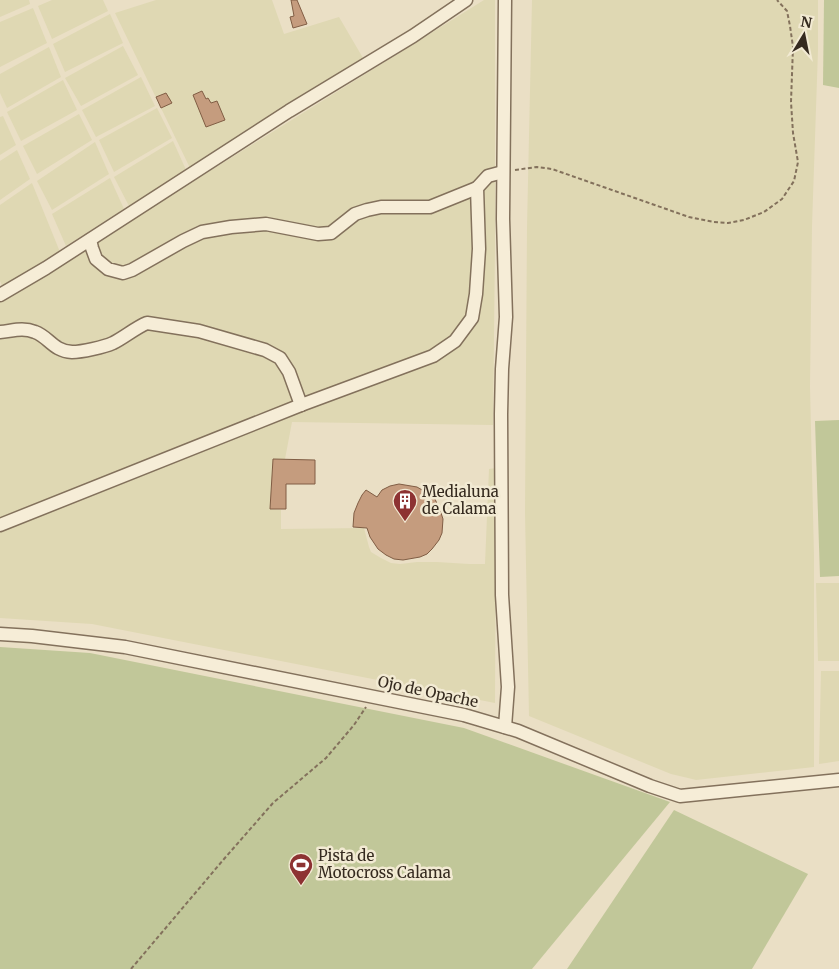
<svg xmlns="http://www.w3.org/2000/svg" width="839" height="969" viewBox="0 0 839 969" font-family="Merriweather,serif">
<style>
.farmland{fill:#dfd8b3}
.green{fill:#c1c799}
.building{fill:#c59c7e;stroke:#805d44}
.lines{fill:none;stroke-linecap:round;stroke-linejoin:round}
.minor-casing{stroke:#83715c;stroke-width:15}
.path{stroke:#83715c;stroke-width:2;stroke-dasharray:4 2.5;stroke-linecap:butt}
.minor{stroke:#f6edd7;stroke-width:12}
.labels{text-anchor:middle;stroke-width:5;stroke-linejoin:round;paint-order:stroke}
.poi-label{font-size:15px;fill:#352a1f;stroke:#f2ead3;text-anchor:start}
.street-label{font-size:15px;fill:#352a1f;stroke:#f2ead3}
</style>
<rect width="100%" height="100%" fill="#eadfc5"/>
<g class="farmland">
<path d="M0 0H29L30 4 0 17Z"/>
<path d="M52 0H103L108 11 52 39 38 6Z"/>
<path d="M156 0H272L284 34 339 17 363 58 190 168 115 13Z"/>
<path d="M484 0H495V249L493 425 292 422 285 459H273L270 509 281 510V529L364 528 369 547 371 552 381 558 391 563 400 564 417 562H437L469 564H485L489 469 496 468 495 703 92 624 0 618V302Z"/>
<path d="M532 0H818V50L812 226 810 387 814 556V767L696 780 688 778 671 774 529 716 525 513 527 227Z"/>
<path d="M33 8 47 43 0 67V22Z"/>
<path d="M110 14 123 43 65 72 53 44Z"/>
<path d="M123 46 138 75 81 106 65 78Z"/>
<path d="M49 47 61 77 7 108 0 93V74Z"/>
<path d="M141 77 155 106 96 137 82 110Z"/>
<path d="M63 80 77 110 21 141 7 112Z"/>
<path d="M157 108 172 138 114 172 99 140Z"/>
<path d="M79 114 92 140 37 174 23 146Z"/>
<path d="M3 116 16 145 0 155V117Z"/>
<path d="M173 141 187 172 129 206 114 177Z"/>
<path d="M95 142 109 174 52 210 37 181Z"/>
<path d="M17 150 30 179 0 200V161Z"/>
<path d="M110 178 124 209 66 246 52 214Z"/>
<path d="M32 183 60 252 3 288 0 281V205Z"/>
<path d="M816 583H839V661H818Z"/>
<path d="M821 671H839V761L819 764Z"/>
</g>
<g class="green">
<path d="M824 0H839V88L823 85Z"/>
<path d="M839 420V576L820 577 815 421Z"/>
<path d="M0 647 90 653 464 728 670 802 532 969H0Z"/>
<path d="M674 810 808 874 752 969H567Z"/>
</g>
<g class="building">
<path d="M291 0H297L307 24 293 28 290 17 294 16Z"/>
<path d="M202 91 206 99 208 98 211 103 217 101 225 120 206 127 193 95Z"/>
<path d="M166 93 172 103 161 108 156 97Z"/>
<path d="M273 459 315 460V484H286V509H270Z"/>
<path d="M399 484 417 487 429 494 435 499 441 513 443 519 442 533 439 540 432 549 427 554 420 557 403 560 394 559 386 555 378 549 370 537 367 528 353 527 354 513 358 503 362 495 366 490 377 497 382 490 390 486Z"/>
</g>
<g class="lines">
<g class="minor-casing">
<g id="minor">
<path d="M90 240 92 248 96 259 108 269 123 273 132 270 183 241 202 232 231 227 266 224 318 234 331 233 355 214 367 210 381 207H430L477 188"/>
<path d="M0 295 46 268 289 111 413 36 466 0"/>
<path d="M0 332C12 331 23 327 35 332 49 337 53 351 72 352 82 352 104 347 113 343 125 337 135 328 147 323L199 331 265 350 280 358 289 372 301 405"/>
<path d="M0 525 301 405 433 356 455 341 472 318 476 294 479 249 477 188 488 176 503 172"/>
<path d="M0 634 32 636 125 647 464 715 518 731 650 786 680 796 839 780"/>
<path d="M505 727 508 687 502 595 501 414 502 369 506 317 503 219 505 0"/>
</g>
</g>
<g class="path">
<path d="M515 170 537 167 552 169 689 217 714 222 728 223 744 220 764 212 782 199 794 181 798 162 793 133 791 102 793 47 790 26 787 11 777 0"/>
<path d="M131 969 224 859 273 803 326 758 354 725 366 707"/>
</g>
<use href="#minor" class="minor"/>
</g>
<defs>
<g id="building-pin" transform="scale(1.25)"><path d="M0 17L-7.5 6A9.5 9.5 0 1 1 7.5 6Z" fill="#8d3232" stroke="#f2ead3"/><path d="M-4-6H4V6H1V3H-1V6H-4ZM-2.5-4.3h1.7v1.8h-1.7ZM.8-4.3h1.7v1.8H.8ZM-2.5-1h1.7V.8h-1.7ZM.8-1h1.7V.8H.8Z" fill="#fff"/></g>
<g id="stadium-pin" transform="scale(1.25)"><path d="M0 17L-7.5 6A9.5 9.5 0 1 1 7.5 6Z" fill="#8d3232" stroke="#f2ead3"/><path d="M0-5a6.5 5 0 1 0 0 10a6.5 5 0 1 0 0-10ZM-3.5-1.8h7v3.6h-7Z" fill="#fff"/></g>
</defs>
<g fill-rule="evenodd">
<use href="#building-pin" x="405" y="501"/>
<use href="#stadium-pin" x="301" y="865"/>
</g>
<g class="labels">
<g class="poi-label">
<text x="422" y="497">Medialuna<tspan x="422" dy="17">de Calama</tspan></text>
<text x="318" y="861">Pista de<tspan x="318" dy="17">Motocross Calama</tspan></text>
</g>
<g class="street-label">
<text transform="translate(428 692) rotate(12)" y="5">Ojo de Opache</text>
</g>
</g>
<g transform="translate(804 35) rotate(10)" stroke="#f2ead3" stroke-width="4" paint-order="stroke">
<path d="M0-4L9 19L0 12L-9 19Z" fill="#352a1f"/>
<text y="-8" font-size="14" font-weight="bold" text-anchor="middle" fill="#352a1f">N</text>
</g>
</svg>
